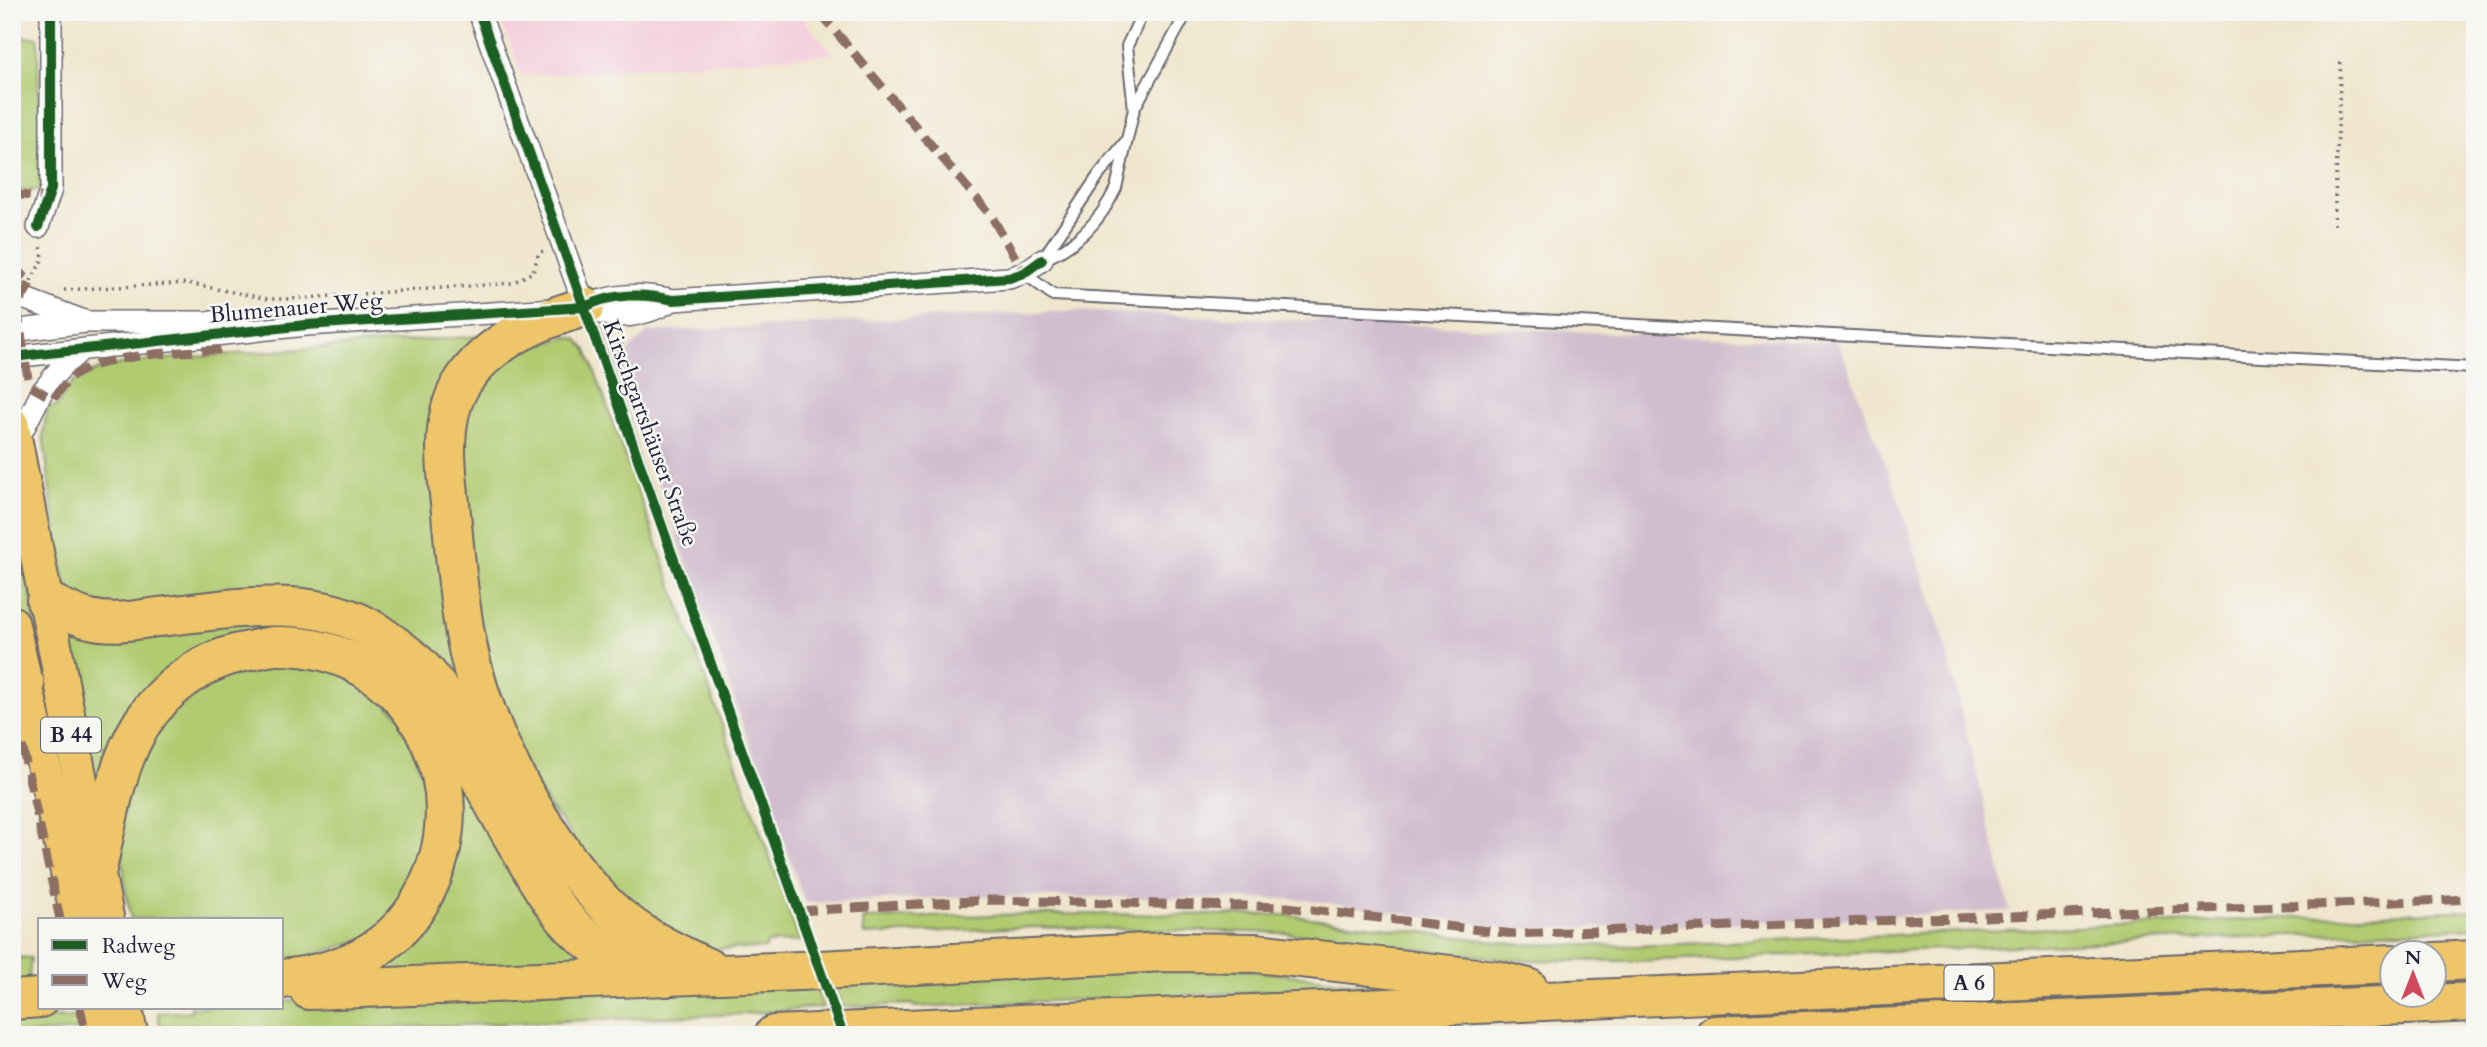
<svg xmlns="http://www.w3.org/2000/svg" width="2487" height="1047" viewBox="0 0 2487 1047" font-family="Cardo,serif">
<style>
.built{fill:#f4cfde}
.industrial{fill:#d0bdce}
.green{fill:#b1cb71;stroke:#6a7656;stroke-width:2}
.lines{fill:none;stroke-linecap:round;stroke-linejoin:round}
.service-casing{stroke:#6a676e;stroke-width:14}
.minor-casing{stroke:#6a676e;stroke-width:24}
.primary-casing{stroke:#6a676e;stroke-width:37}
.motorway-casing{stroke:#6a676e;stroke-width:42}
.path{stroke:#6a676e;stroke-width:3.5;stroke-dasharray:2 5;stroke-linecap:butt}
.service{stroke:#fff;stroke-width:10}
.minor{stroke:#fff;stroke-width:21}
.primary{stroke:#eec569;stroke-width:33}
.motorway{stroke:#eec569;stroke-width:38}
.motorway-bridge-casing{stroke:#6a676e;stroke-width:42;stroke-linecap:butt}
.motorway-bridge{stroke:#eec569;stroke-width:38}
.quiet{stroke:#8d6e63;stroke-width:9;stroke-dasharray:18 9;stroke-linecap:butt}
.cycleway-casing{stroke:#f6f6f2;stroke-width:15}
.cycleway{stroke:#1b5e20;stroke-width:10}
.labels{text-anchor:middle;stroke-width:5;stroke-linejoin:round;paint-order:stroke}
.shield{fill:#f6f6f2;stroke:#626272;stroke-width:2}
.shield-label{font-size:21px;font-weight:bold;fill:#22223b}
.street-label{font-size:23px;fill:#22223b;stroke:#f6f6f2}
</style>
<rect width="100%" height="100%" fill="#f6f6f2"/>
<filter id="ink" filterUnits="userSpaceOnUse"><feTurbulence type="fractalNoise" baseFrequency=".0143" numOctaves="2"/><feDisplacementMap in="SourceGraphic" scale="14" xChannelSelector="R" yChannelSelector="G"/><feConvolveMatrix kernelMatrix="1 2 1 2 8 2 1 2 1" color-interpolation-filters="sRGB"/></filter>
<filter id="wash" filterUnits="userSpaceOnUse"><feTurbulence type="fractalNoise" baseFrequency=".00686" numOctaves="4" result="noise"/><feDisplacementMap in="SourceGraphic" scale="28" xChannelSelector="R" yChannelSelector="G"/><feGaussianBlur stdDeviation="1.57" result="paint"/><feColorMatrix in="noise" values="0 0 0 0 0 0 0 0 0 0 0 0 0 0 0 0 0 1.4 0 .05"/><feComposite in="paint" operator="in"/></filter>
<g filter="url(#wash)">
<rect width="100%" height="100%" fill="#f0e6cd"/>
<path class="built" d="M498 12H797L834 54 522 76Z"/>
<path class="industrial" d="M1069 311 1838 342 1895 489 1943 637 2010 911 1663 926 1515 929 1300 899 987 896 805 903 617 362 648 332Z"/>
<g class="green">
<path d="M12 37H38L40 190 12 191Z"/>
<path d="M480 336 484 337 468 361 450 596 601 917 586 925 396 631 130 608 83 600 73 592 65 581 57 545 43 434 48 407 57 406 72 383 103 367 141 361Z"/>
<path d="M569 337 577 339 587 350 800 941 767 943 766 948 701 949 634 920 525 773 471 616 462 406 512 351Z"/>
<path d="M12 492 90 919 12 566Z"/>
<path d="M278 619 331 627 372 645 600 966 348 976 455 827 364 659 196 654 102 811 62 625Z"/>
<path d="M216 663 339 666 400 716 427 787 424 872 377 935 282 965V919H131L125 886 120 828 137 747Z"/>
<path d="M2475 910V928L1635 961 1513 960 1285 933 1028 927 864 935 863 919 1027 914 1288 915 1515 944 1634 946Z"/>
<path d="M12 957 31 958 28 985 12 986Z"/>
<path d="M1179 962 1386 986 915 1007 911 1004 842 1007 836 985Z"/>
<path d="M776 979 815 984 823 1007 741 1014 249 1033 248 1029 202 1030 201 1024 160 1026 158 1013 191 1011V1007H282V1001Z"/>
<path d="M37 1012 38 1018 78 1017 80 1030 12 1035V1013Z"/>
</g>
</g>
<g filter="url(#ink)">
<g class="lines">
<g class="service-casing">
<g id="service">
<path d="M1134 109 1127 46 1143 12"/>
<path d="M1042 260C1077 246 1100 222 1116 188L1134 109 1187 12"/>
<path d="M1042 260 1098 176 1127 140"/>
<path d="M1024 273 1053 295 2475 368"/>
<path d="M587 313 839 1024"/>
</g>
</g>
<g class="minor-casing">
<g id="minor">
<path d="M479 12 585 307"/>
<path d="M38 227 51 189V12"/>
<path d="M12 290 23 298 84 321"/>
<path d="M585 307C616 322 644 317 673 300"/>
<path d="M12 331 86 322H238"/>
<path d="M12 357 306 325 585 307C611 293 644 293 673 300L1009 278 1024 273 1042 260"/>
<path d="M16 443 42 392 58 371 81 350"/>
</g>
</g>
<g class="primary-casing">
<g id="primary">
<path d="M12 424 107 919"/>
<path d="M12 623 78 919"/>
<path d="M97 1007 103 1035"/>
<path d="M125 1007 131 1035"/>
</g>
</g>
<g class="motorway-casing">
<g id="motorway">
<path d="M585 307C538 320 484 344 459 388 439 425 447 473 451 513 455 555 458 597 466 639 483 731 537 829 600 899 633 935 677 953 720 974"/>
<path d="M46 601C60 607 75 616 90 619 112 625 136 620 158 617 229 610 311 591 376 632 396 646 417 660 432 680 451 703 459 734 471 760 485 789 501 817 517 844 538 881 558 919 593 944 614 959 642 967 666 977"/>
<path d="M12 673 25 684"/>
<path d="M97 869C108 820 115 766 142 723 164 689 200 662 239 653 251 651 263 647 275 646 409 642 486 783 422 898 392 952 340 973 282 979"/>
<path d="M2434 962 2475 960"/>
<path d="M839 969 1165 952 1256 953 1495 980 1528 988"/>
<path d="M309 990 800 971"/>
<path d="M12 1000 40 998"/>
<path d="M861 1031 2392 964"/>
<path d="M774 1035 817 1033"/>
<path d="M1715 1035 2475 1002"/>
</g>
</g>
<g class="path">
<path d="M2334 225 2341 57"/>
<path d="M31 281 43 258 41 246"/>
<path d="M64 290 187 283 268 299H291L512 283 533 272 539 252 544 251"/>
<path d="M616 350 624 343 622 337"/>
</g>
<use href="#service" class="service"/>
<use href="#minor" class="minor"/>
<use href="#primary" class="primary"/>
<use href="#motorway" class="motorway"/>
<g class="motorway-bridge-casing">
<g id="motorway-bridge">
<path d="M800 971 839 969"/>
<path d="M817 1033 861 1031"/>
</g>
</g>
<use href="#motorway-bridge" class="motorway-bridge"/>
<g class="quiet">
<path d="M819 12 992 217 1024 273"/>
<path d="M12 194 50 198"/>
<path d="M12 266 31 282 17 307 12 308"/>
<path d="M17 307 29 385 53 399C61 389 68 378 79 372 113 353 188 352 228 349"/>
<path d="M12 721 21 741 60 919"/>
<path d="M798 911 991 900 1287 907 1514 934 2475 899"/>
<path d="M80 1007 86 1035"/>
</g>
<g class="cycleway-casing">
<g id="cycleway">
<path d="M479 12 843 1035"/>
<path d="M38 227 51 189V12"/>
<path d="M12 357 306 325 585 307C611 293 644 293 673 300L1009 278 1024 273 1042 260"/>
</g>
</g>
<use href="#cycleway" class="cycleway"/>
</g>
</g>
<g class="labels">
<g class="shield">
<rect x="41" y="717.5" width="60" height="35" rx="5"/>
<rect x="1944.5" y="965.5" width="49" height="35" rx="5"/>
</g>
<g class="shield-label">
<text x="71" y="742">B 44</text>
<text x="1969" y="990">A 6</text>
</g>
<g class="street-label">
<text transform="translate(296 307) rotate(-5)" y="8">Blumenauer Weg</text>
<text transform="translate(651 433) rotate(70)" y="8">Kirschgartshäuser Straße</text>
</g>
</g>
<rect width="2487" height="1047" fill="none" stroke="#f6f6f2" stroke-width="42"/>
<rect x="38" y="918" width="245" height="91" fill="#f6f6f2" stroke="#a1a1a9" stroke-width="2"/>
<rect x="52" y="940" width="35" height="10" fill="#1b5e20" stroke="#a1a1a9" stroke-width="2"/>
<text x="102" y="953" font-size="21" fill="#22223b">Radweg</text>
<rect x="52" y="975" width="35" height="10" fill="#8d6e63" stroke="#a1a1a9" stroke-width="2"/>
<text x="102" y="988" font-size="21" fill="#22223b">Weg</text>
<g transform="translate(2413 974)"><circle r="33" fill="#f6f6f2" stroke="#a1a1a9" stroke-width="2"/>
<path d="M0-5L12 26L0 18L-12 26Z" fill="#d1495b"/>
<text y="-10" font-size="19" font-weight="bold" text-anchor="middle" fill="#22223b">N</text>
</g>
</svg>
